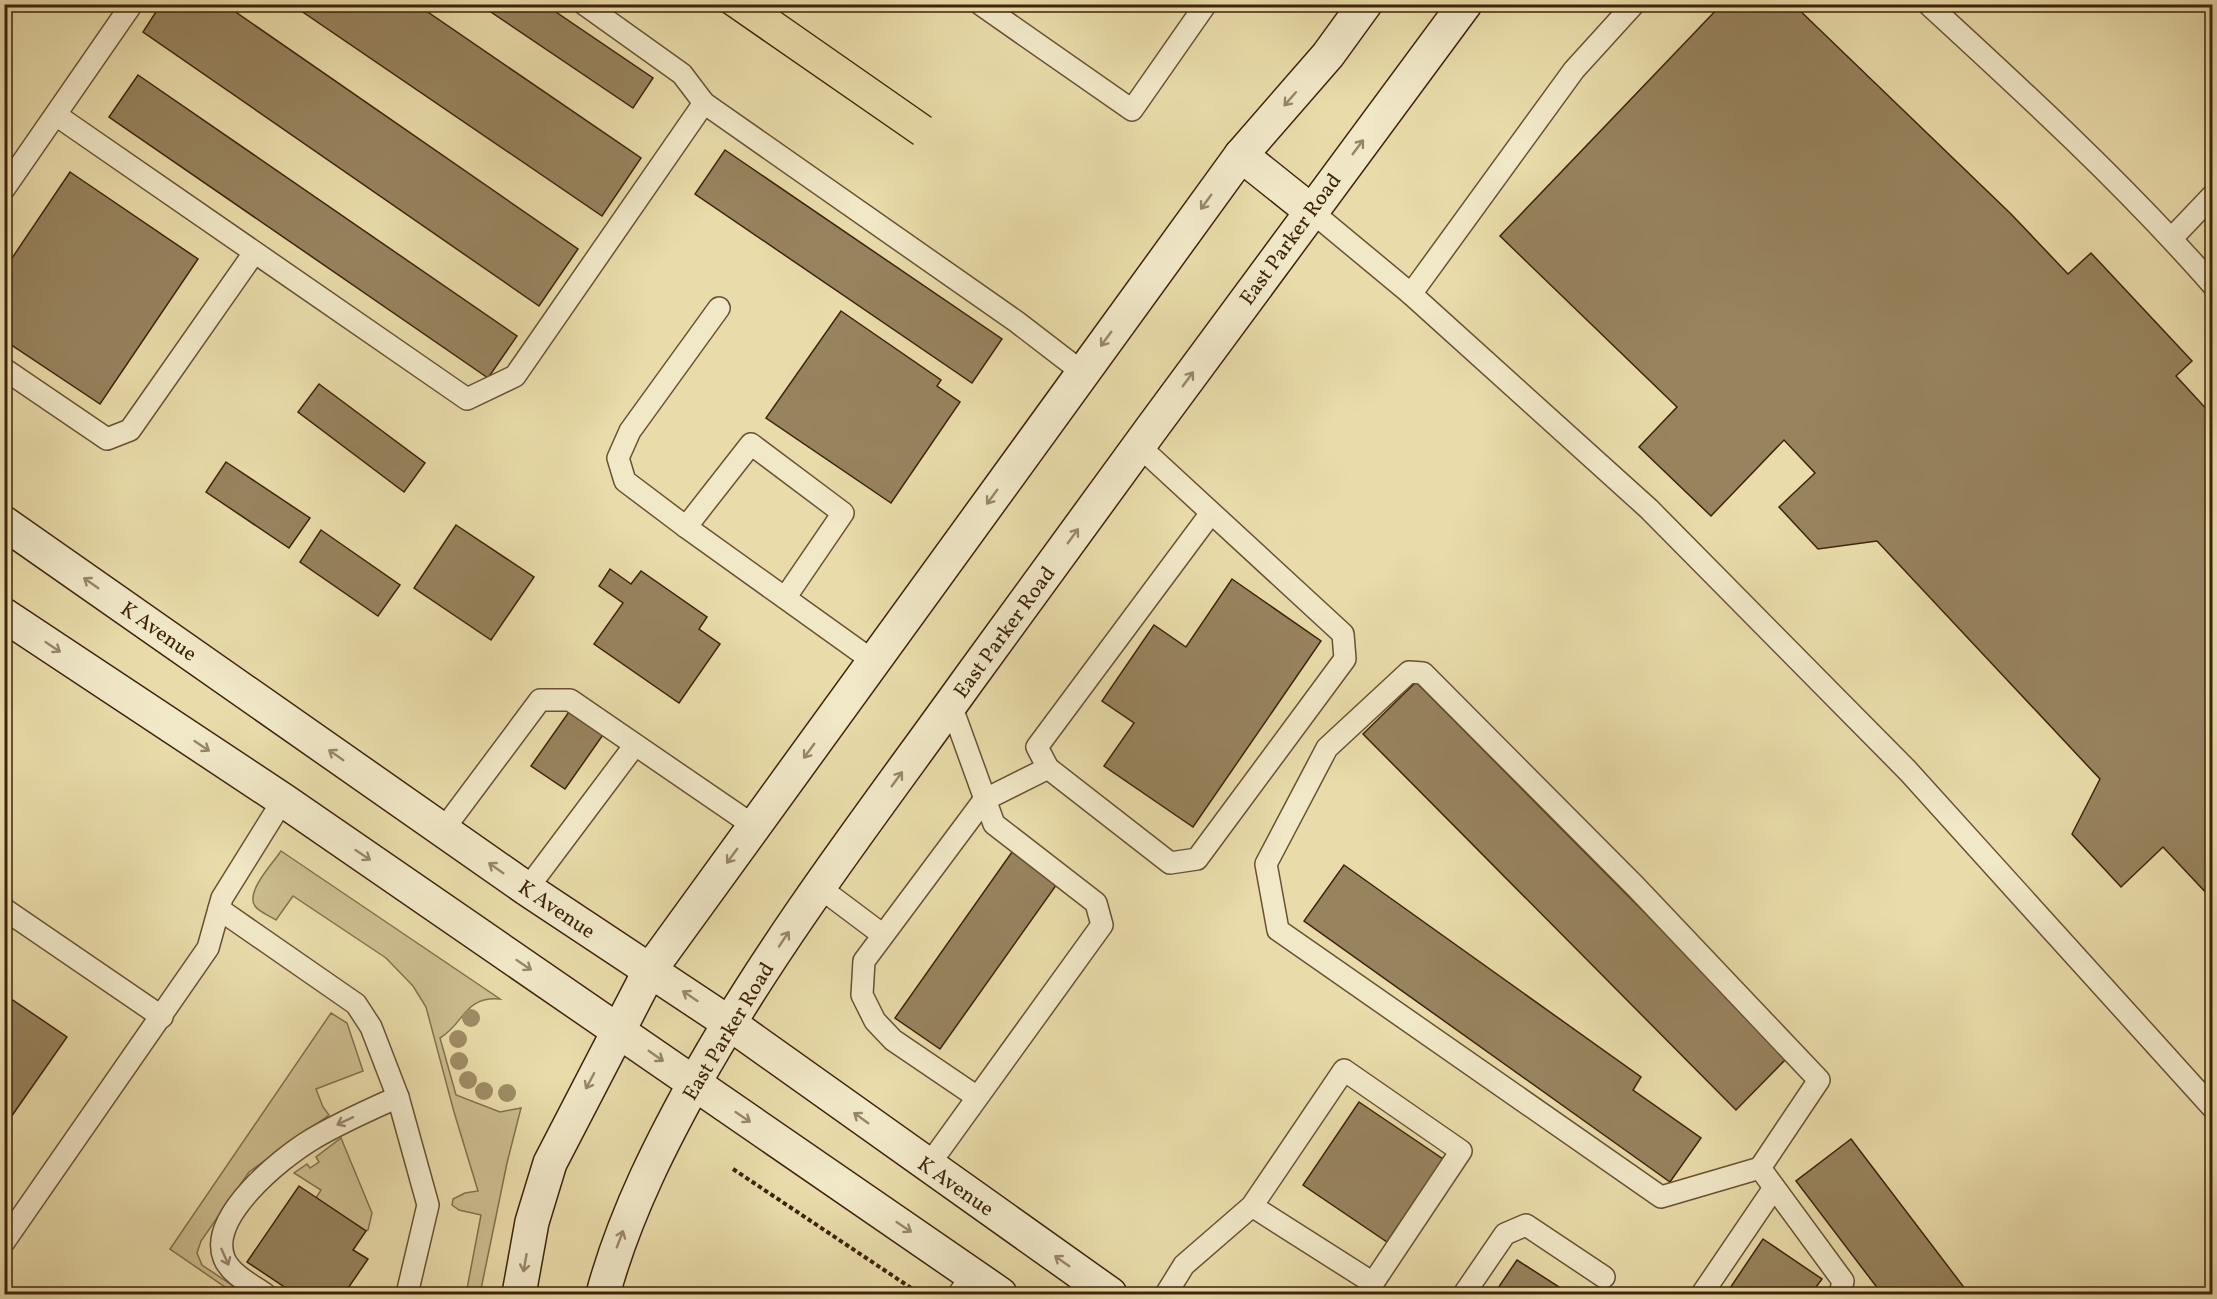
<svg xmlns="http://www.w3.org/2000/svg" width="2217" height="1299" viewBox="0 0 2217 1299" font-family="Vollkorn,serif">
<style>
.green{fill:#ccbd8f;stroke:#85704d;stroke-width:1.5}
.building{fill:#97835e;stroke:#3e230b;stroke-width:1.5}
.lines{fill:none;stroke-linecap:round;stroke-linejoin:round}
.service-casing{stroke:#695133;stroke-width:24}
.secondary-casing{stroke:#3e230b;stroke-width:36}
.path{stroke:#3e230b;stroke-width:4;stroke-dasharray:4.5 3;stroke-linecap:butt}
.service{stroke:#f1e8c8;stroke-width:21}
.secondary{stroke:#f1e8c8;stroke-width:33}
.tram{stroke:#3e230b;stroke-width:1.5}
.tree{fill:#9f8c65}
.oneway{stroke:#98866a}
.labels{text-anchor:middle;stroke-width:6;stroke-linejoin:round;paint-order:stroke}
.street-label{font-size:21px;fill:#3e230b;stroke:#f1e8c8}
</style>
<rect width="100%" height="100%" fill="#e9dcaa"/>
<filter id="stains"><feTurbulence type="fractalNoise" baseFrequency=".00333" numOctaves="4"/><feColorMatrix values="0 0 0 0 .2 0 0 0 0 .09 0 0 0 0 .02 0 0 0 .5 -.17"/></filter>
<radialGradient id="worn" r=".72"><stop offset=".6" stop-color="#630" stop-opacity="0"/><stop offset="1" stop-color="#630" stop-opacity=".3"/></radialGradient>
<g class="green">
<path d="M281 851 500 999C464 996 465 1023 440 1038L456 1095 500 1112 521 1108 507 1163 480 1294H466L481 1215 459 1210 452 1205 453 1199 465 1193 478 1191 454 1112 426 1007 413 986 386 958 293 896 276 920C270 916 259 912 255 906 245 892 273 863 281 851Z"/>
<path d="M331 1013 347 1023 363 1071 316 1089 323 1107 329 1115 249 1172 201 1241 197 1253 202 1265 245 1294H235L170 1249Z"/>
<path d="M341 1138 372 1213 368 1230 366 1231 316 1198 321 1190 294 1173 307 1164 310 1168 319 1162 316 1157Z"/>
</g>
<g class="building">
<path d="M161 4H224L578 249 539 306 143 32Z"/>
<path d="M291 4H416L641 158 602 216Z"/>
<path d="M479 4H544L653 78 633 108Z"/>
<path d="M1722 4H1793L2011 214 2068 274 2091 253 2192 361 2176 376 2212 415V899L2163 847 2121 887 2072 834 2100 779 1877 541 1818 549 1779 507 1815 473 1784 440 1711 516 1639 447 1677 407 1500 236Z"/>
<path d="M138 75 517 336 488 378 109 117Z"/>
<path d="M725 150 1002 339 972 383 695 194Z"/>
<path d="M70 172 198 259 100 404 4 340V270Z"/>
<path d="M841 311 941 380 937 386 960 402 891 503 766 418Z"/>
<path d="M319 384 425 463 404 492 298 412Z"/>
<path d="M226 462 310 518 289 548 206 492Z"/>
<path d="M456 525 534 577 491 640 414 588Z"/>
<path d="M321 530 400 585 378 616 300 562Z"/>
<path d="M610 569 631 584 641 571 707 617 699 629 720 644 679 703 594 644 623 603 599 586Z"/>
<path d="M1232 579 1321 641 1193 827 1104 766 1134 723 1102 701 1154 625 1186 647Z"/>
<path d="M1416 682 1788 1057 1736 1110 1363 734Z"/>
<path d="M571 709 605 732 565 789 531 766Z"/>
<path d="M1012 852 1057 884 940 1049 895 1018Z"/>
<path d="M1344 865 1641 1077 1633 1090 1701 1138 1670 1182 1304 921Z"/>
<path d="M4 994 67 1037 4 1127Z"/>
<path d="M1359 1102 1443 1159 1387 1242 1303 1185Z"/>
<path d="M1851 1139 1969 1294H1882L1796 1181Z"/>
<path d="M299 1186 366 1231 353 1250 368 1259 344 1294H295L247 1262Z"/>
<path d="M1763 1239 1822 1279 1811 1294H1726Z"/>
<path d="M1517 1260 1570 1294H1494Z"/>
</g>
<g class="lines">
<g class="service-casing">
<g id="service">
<path d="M584 4 682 74 704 103 1017 322 1082 372"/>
<path d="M980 4 1132 110 1206 4"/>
<path d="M1928 4C2026 94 2124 184 2212 284"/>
<path d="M56 115 467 399 515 376 704 103"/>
<path d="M4 189 132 4"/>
<path d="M1311 211 1411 294 1649 509 1908 771 2212 1107"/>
<path d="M2172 238 2212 196"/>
<path d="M1411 294 1574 70 1634 4"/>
<path d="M4 369 107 439 130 430 254 253"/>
<path d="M1139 446 1343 634 1345 659 1197 859 1170 863 1048 768 1037 747 1211 513"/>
<path d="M686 527 625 481 618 458 630 431 719 308"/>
<path d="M785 598 843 513 751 444 686 527C748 572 811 616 873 661"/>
<path d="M1409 672 1423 673 1636 887 1819 1080 1760 1168 1661 1197 1278 930 1266 864 1327 748Z"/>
<path d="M443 830 540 700H570L754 826"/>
<path d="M819 887 883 935"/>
<path d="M527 889 635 745"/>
<path d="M4 909 162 1017"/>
<path d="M219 909 356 1004 371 1027 398 1097 428 1205 407 1294"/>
<path d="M977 1097 893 1040 875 1021 862 995 864 961 984 800 1048 768"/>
<path d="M928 1166 1102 925 1096 903 994 824 951 705"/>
<path d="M1760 1168 1843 1281 1840 1294"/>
<path d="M4 1242 208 948 222 898 283 800"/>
<path d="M265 1294C252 1285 230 1274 224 1258 208 1217 280 1159 311 1140 339 1123 369 1110 398 1097"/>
<path d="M959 1294 972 1274"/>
<path d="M1166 1294 1184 1265 1252 1206 1344 1070 1461 1151 1373 1283 1252 1206"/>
<path d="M1464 1294 1505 1234 1526 1225 1604 1277"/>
<path d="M1702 1294 1774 1188"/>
</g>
</g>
<g class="secondary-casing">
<g id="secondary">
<path d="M1241 155 1311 211"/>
<path d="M4 523 527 889 729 1023 1110 1294"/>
<path d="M4 615 283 800 1000 1294"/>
<path d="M519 1294 532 1222 550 1163 650 970 1241 155 1328 55 1365 4"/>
<path d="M603 1294C625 1213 663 1139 704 1066 782 930 878 806 969 679 1133 453 1298 228 1465 4"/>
</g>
</g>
<path class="path" d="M733 1169 920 1294"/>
<use href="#service" class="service"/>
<use href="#secondary" class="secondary"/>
<g class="tram">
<path d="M711 4 913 144"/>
<path d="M769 4 931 117"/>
</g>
</g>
<g class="tree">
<circle cx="471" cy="1018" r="9"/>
<circle cx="458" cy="1039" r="9"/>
<circle cx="459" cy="1061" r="9"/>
<circle cx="468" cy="1080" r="9"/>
<circle cx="484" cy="1091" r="9"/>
<circle cx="507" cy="1093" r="9"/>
</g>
<defs><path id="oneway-shaft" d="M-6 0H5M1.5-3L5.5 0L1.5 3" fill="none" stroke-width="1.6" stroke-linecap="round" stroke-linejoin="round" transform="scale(1.5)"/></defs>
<g class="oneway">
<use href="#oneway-shaft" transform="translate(1290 99) rotate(131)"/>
<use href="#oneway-shaft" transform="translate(1358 147) rotate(-53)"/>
<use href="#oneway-shaft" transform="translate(1206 202) rotate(126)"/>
<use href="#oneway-shaft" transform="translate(1106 339) rotate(126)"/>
<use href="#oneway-shaft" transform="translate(1188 379) rotate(-54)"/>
<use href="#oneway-shaft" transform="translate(992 497) rotate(126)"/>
<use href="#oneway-shaft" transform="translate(1073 536) rotate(-54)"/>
<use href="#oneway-shaft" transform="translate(91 583) rotate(-145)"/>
<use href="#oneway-shaft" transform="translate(53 647) rotate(34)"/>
<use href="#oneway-shaft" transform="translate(202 746) rotate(34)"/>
<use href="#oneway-shaft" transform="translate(809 751) rotate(126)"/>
<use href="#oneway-shaft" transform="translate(336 755) rotate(-145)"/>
<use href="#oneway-shaft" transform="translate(897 779) rotate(-54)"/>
<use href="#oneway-shaft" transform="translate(363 855) rotate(34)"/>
<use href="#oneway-shaft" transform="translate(732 856) rotate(126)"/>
<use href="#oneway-shaft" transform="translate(496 868) rotate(-145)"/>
<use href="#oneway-shaft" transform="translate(784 939) rotate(-56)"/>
<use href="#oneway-shaft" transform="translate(524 965) rotate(34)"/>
<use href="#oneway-shaft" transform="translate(690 996) rotate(-146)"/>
<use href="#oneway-shaft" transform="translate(656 1056) rotate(35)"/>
<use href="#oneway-shaft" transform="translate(590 1081) rotate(118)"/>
<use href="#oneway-shaft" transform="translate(743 1117) rotate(34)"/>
<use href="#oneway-shaft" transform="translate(861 1118) rotate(-144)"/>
<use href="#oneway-shaft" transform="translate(345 1121) rotate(155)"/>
<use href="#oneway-shaft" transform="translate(904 1227) rotate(34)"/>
<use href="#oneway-shaft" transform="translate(620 1239) rotate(-69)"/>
<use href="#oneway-shaft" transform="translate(225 1257) rotate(66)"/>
<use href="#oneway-shaft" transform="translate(1062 1261) rotate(-145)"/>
<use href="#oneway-shaft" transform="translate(525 1263) rotate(100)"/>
</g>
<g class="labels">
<g class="street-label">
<text transform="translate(1290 239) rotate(-54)" y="7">East Parker Road</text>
<text transform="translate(159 631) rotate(35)" y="7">K Avenue</text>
<text transform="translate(1004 632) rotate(-54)" y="7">East Parker Road</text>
<text transform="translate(557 909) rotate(34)" y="7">K Avenue</text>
<text transform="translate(728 1031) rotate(-59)" y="7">East Parker Road</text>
<text transform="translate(956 1186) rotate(35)" y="7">K Avenue</text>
</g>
</g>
<rect width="2217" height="1299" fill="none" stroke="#e9dcaa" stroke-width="24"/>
<rect x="6" y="6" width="2205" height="1287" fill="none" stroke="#3e230b" stroke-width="3"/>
<rect x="12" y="12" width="2193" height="1275" fill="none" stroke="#3e230b" stroke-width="1.5"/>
<rect width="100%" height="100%" filter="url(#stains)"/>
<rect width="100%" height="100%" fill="url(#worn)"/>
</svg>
